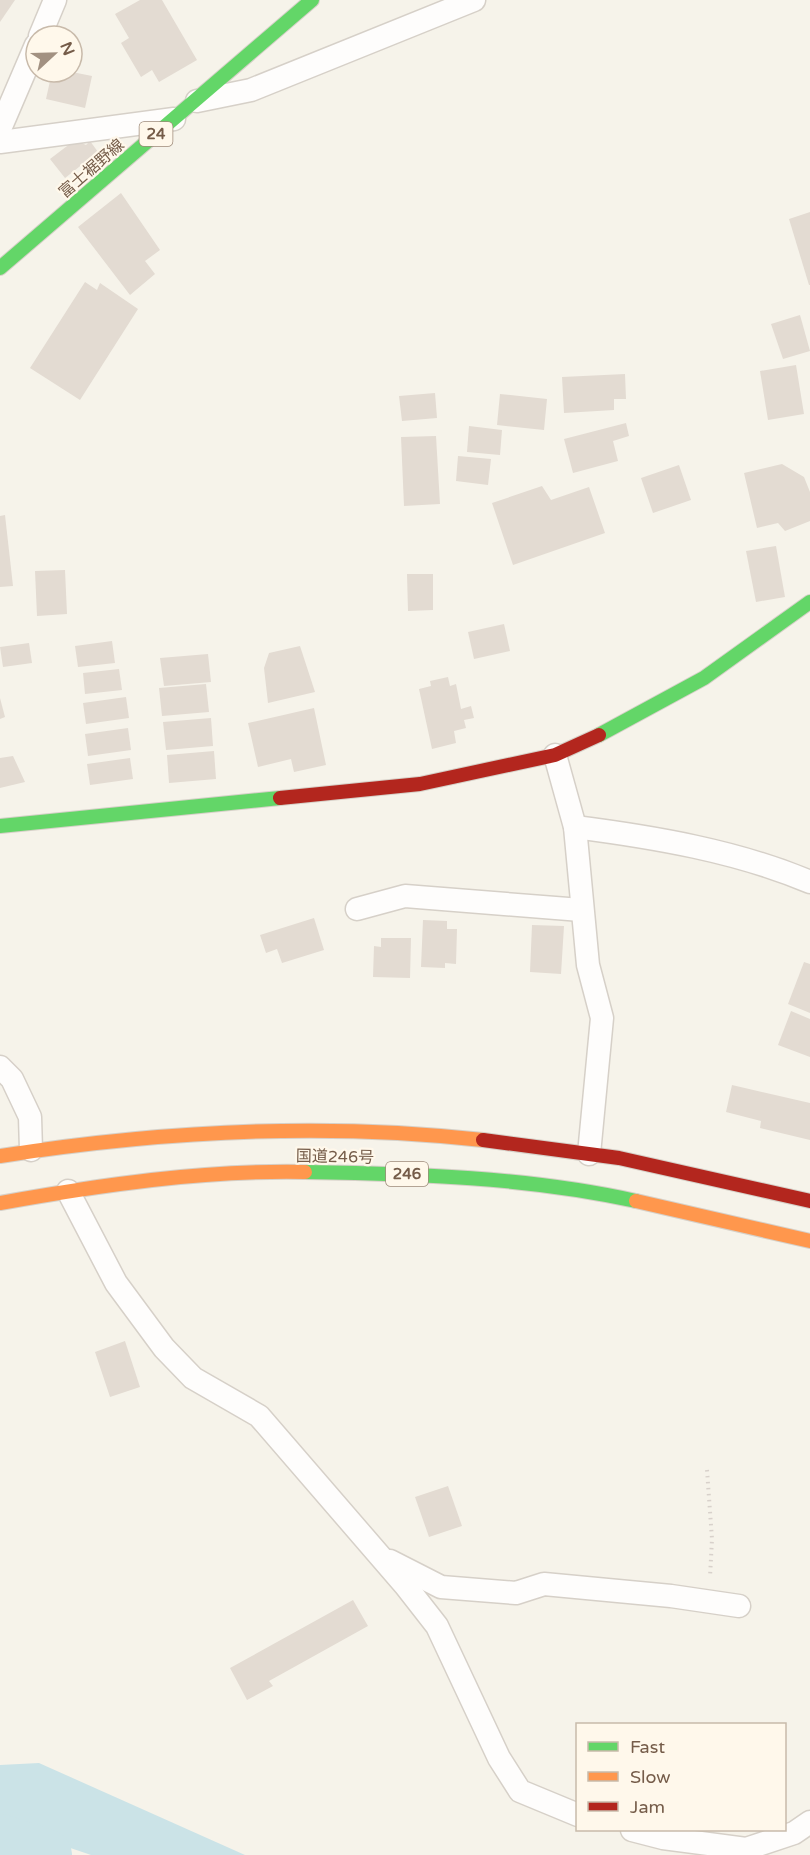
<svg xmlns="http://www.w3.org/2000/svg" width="810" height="1855" viewBox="0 0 810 1855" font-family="'Varela Round','Noto Sans JP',sans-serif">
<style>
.green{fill:#e1eed4}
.water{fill:#cbe3e7}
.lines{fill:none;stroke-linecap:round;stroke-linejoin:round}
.river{stroke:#cbe3e7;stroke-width:52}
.building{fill:#e3dbd2}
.street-casing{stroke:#d6d0c8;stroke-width:25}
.fast-casing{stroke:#d6d0c8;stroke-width:16}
.slow-casing{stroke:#d6d0c8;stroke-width:16}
.jam-casing{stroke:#d6d0c8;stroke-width:16}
.path{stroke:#d8d1cb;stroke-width:4;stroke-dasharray:1.5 4.5;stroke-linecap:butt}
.street{stroke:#fefdfc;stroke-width:22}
.fast{stroke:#63d668;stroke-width:14}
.slow{stroke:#ff974d;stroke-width:14}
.jam{stroke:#b3261e;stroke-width:14}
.labels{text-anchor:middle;stroke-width:4.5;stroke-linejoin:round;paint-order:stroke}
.shield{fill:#fff8eb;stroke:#9e8b7a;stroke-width:1.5}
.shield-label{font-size:15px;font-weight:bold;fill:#755c49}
.street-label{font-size:16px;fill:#755c49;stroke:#fff8eb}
</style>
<rect width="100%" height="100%" fill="#f6f3ea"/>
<path class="green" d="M0 1833 51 1855H0Z"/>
<path class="water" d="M39 1763 245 1855H91L0 1824V1765Z"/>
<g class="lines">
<path class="river" d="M0 1840 46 1855"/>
</g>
<g class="building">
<path d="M0 0H15L0 22Z"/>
<path d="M140 0H162L197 60 159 82 152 70 141 77 121 43 129 38 115 14Z"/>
<path d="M52 72H72L92 76 85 108 46 99Z"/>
<path d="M75 140 86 145 90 141 98 152 65 178 50 159Z"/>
<path d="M121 193 160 250 145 261 155 274 130 295 78 227Z"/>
<path d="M810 212V285H809L789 219Z"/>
<path d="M85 282 97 290 100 283 138 309 80 400 30 368Z"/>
<path d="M800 315 810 351 783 359 771 324Z"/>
<path d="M796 365 804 414 768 420 760 371Z"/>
<path d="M625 374 626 399H614V410L564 413 562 377Z"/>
<path d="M435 393 437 418 402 421 399 396Z"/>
<path d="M500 394 547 399 544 430 497 425Z"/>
<path d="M626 423 629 436 613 441 618 461 573 473 564 439Z"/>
<path d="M469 426 502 430 500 455 467 452Z"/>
<path d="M436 436 440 504 404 506 401 437Z"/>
<path d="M458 456 491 459 488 485 456 481Z"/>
<path d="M782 464 804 477 810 492V521L785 531 778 523 757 528 744 473Z"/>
<path d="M679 465 691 500 653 513 641 478Z"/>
<path d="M542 486 551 500 589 487 605 533 513 565 492 503Z"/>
<path d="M5 515 13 586 0 587V516Z"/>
<path d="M776 546 785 597 756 602 746 551Z"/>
<path d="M65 570 67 614 37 616 35 571Z"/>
<path d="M407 574H433V610L408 611Z"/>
<path d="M504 624 510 651 474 659 468 632Z"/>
<path d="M112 641 115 663 78 667 75 646Z"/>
<path d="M29 643 32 663 3 667 0 647Z"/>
<path d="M300 646 315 692 268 703 264 668 269 653Z"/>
<path d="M208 654 211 682 164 686 160 658Z"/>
<path d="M119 669 122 690 85 694 83 673Z"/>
<path d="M448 677 450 686 456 684 461 709 471 706 474 718 464 720 466 728 454 731 456 743 432 749 419 689 431 686 430 681Z"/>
<path d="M206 684 209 712 162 716 159 688Z"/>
<path d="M126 697 129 718 86 724 83 703Z"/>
<path d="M0 698 5 717 0 719Z"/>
<path d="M314 708 326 765 294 772 291 759 258 767 248 723Z"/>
<path d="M211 718 213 746 166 750 163 722Z"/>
<path d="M128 728 131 750 88 756 85 734Z"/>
<path d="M214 751 216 779 169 783 167 755Z"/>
<path d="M13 756 25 782 0 788V758Z"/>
<path d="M130 758 133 779 90 785 87 764Z"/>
<path d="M314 918 324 950 282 963 277 949 266 953 260 935Z"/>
<path d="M423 920 447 921V929H457L456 964 445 963V968L421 967Z"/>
<path d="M532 925 564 926 561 974 530 972Z"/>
<path d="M381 938H411L410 978 373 977 374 946 381 947Z"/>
<path d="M804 962 810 964V1013L788 1004Z"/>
<path d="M791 1011 810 1019V1057L778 1045Z"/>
<path d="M732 1085 810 1103V1140L760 1128 761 1121 726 1112Z"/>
<path d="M125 1341 140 1387 110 1397 95 1352Z"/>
<path d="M448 1486 462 1526 429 1537 415 1497Z"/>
<path d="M353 1600 368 1626 269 1681 273 1686 247 1700 230 1668Z"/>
</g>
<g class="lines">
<g class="street-casing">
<g id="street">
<path d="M40 36 55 0"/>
<path d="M197 101 251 90 474 0"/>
<path d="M0 129 36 45"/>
<path d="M0 142 174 119"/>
<path d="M555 755 575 827 588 965 602 1018 589 1154"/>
<path d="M575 827C653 837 737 851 810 882"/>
<path d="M357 909 405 896 581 910"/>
<path d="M0 1067 12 1079 30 1117 31 1150"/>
<path d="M68 1191 116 1283 164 1348 193 1378 259 1416 405 1585 437 1626 499 1758 520 1791 578 1815"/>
<path d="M390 1561 441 1587 516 1593 544 1584 671 1596 739 1606"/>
<path d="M632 1830 663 1838 746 1849 794 1833 810 1822"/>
</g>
</g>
<g class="fast-casing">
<g id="fast">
<path d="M0 268 312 0"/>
<path d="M599 735 704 678 810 602"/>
<path d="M0 826 280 798"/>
<path d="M305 1172C415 1174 528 1177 636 1201"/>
</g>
</g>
<g class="slow-casing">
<g id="slow">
<path d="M0 1156C160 1131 321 1122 483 1140"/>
<path d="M636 1201 810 1241"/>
<path d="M0 1203C101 1185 202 1170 305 1172"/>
</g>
</g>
<g class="jam-casing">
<g id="jam">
<path d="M280 798 420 784 555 755 599 735"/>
<path d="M483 1140 619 1158 810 1201"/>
</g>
</g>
<path class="path" d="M707 1470 712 1539 710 1577"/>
<use href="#street" class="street"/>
<use href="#fast" class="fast"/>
<use href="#slow" class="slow"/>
<use href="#jam" class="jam"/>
</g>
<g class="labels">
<g class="shield">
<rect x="139.5" y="122" width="33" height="24" rx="4.5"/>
<rect x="386" y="1162" width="42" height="24" rx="4.5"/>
</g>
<g class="shield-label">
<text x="156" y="139">24</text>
<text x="407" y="1179">246</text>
</g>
<g class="street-label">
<text transform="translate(91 168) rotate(-41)" y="6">富士裾野線</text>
<text transform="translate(335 1156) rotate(1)" y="6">国道246号</text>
</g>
</g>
<rect x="576" y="1723" width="210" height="108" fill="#fff8eb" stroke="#c8baaa" stroke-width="1.5"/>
<rect x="588" y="1742" width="30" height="9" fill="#63d668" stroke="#c8baaa" stroke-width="1.5"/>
<text x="630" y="1753" font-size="18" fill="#755c49">Fast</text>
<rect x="588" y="1772" width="30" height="9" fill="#ff974d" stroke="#c8baaa" stroke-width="1.5"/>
<text x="630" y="1783" font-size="18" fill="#755c49">Slow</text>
<rect x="588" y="1802" width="30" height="9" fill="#b3261e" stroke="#c8baaa" stroke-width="1.5"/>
<text x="630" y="1813" font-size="18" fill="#755c49">Jam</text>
<g transform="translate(54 54) rotate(68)"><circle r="28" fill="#fff8eb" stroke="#c8baaa" stroke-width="1.5"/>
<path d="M0-4.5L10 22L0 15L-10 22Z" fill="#a29181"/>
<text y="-9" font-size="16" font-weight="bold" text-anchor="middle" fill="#755c49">N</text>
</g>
</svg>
